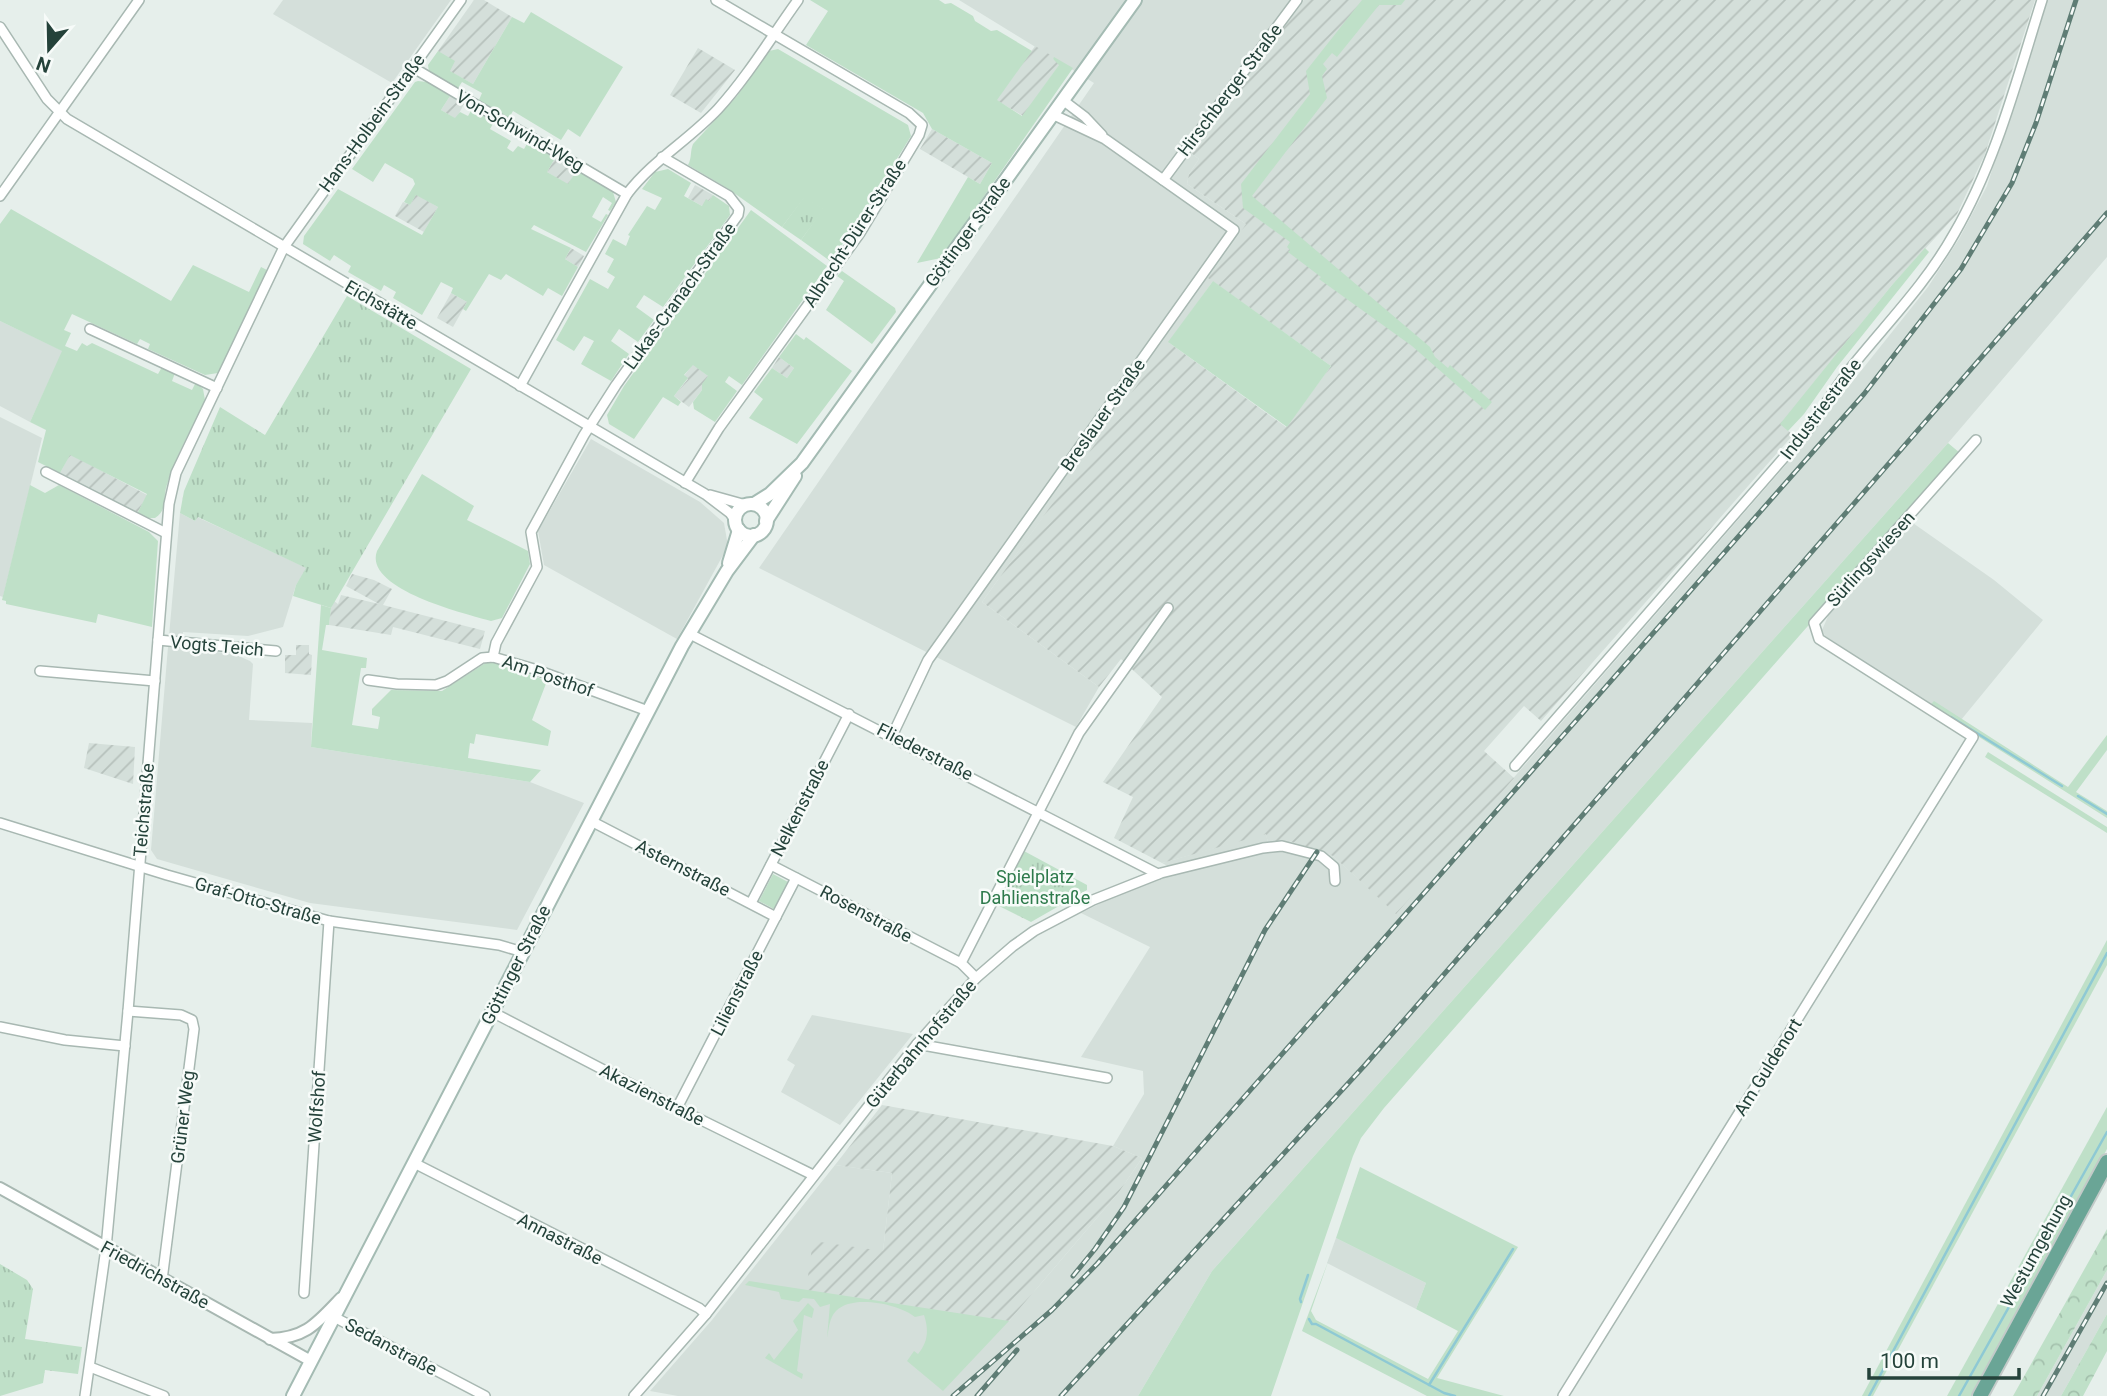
<svg xmlns="http://www.w3.org/2000/svg" width="2107" height="1396" viewBox="0 0 2107 1396" font-family="Roboto,sans-serif">
<style>
.built{fill:#d4dfda}
.industrial{fill:url(#industrial-furrows)}
.green{fill:#bfe0c8}
.forest{fill:url(#forest-crowns)}
.park{fill:url(#park-tufts)}
.lines{fill:none;stroke-linecap:round;stroke-linejoin:round}
.stream{stroke:#8ec9d4;stroke-width:2.5}
.minor-casing{stroke:#a8b8b2;stroke-width:12}
.tertiary-casing{stroke:#a8b8b2;stroke-width:14}
.secondary-casing{stroke:#a4bbb3;stroke-width:16}
.primary-casing{stroke:#c2cac8;stroke-width:18}
.minor{stroke:#fff;stroke-width:9}
.tertiary{stroke:#fff;stroke-width:10}
.secondary{stroke:#fff;stroke-width:12}
.primary{stroke:#6aa596;stroke-width:14}
.rail-casing{stroke:#5f7d75;stroke-width:5}
.rail{stroke:#f7fbf9;stroke-width:2.5;stroke-dasharray:8;stroke-linecap:butt}
.labels{text-anchor:middle;stroke-width:5;stroke-linejoin:round;paint-order:stroke}
.street-label{font-size:18px;fill:#24423a;stroke:#f7fbf9}
.park-label{font-size:18px;fill:#2d7a4b;stroke:#f7fbf9}
</style>
<defs>
<pattern id="industrial-furrows" width="10" height="10" patternUnits="userSpaceOnUse" patternTransform="scale(1.75)"><rect width="10" height="10" fill="#d4dfda"/><path d="M-1 1l2-2M0 10L10 0M9 11l2-2" fill="none" stroke="#b6c1bc"/></pattern>
<pattern id="forest-crowns" width="20" height="18" patternUnits="userSpaceOnUse" patternTransform="scale(1.75)"><rect width="20" height="18" fill="#bfe0c8"/><path d="M2 6a3 3 0 1 1 6 0M12 15a3 3 0 1 1 6 0" fill="none" stroke="#a4c1ad"/></pattern>
<pattern id="park-tufts" width="24" height="20" patternUnits="userSpaceOnUse" patternTransform="scale(1.75)"><rect width="24" height="20" fill="#bfe0c8"/><path d="M3 7l-1-3M5 7V3M7 7l1-3M15 17l-1-3M17 17v-4M19 17l1-3" fill="none" stroke="#a4c1ad"/></pattern>
</defs>
<rect width="100%" height="100%" fill="#e6efeb"/>
<g class="built">
<path d="M283 0H451L392 83 273 14Z"/>
<path d="M959 0H1304L1191 153 1199 159 1189 174 1187 184 1246 224 1209 278 1213 281 982 602 1099 687 1076 727 759 568 1094 83Z"/>
<path d="M2046 0H2107V257L1948 443 1212 1271 1138 1396H678L650 1391 712 1320 835 1165 892 1173 883 1251 1009 1321 1119 1192 1142 1158 1113 1146 1144 1094 1143 1071 1081 1057 1150 947 1081 913 1171 868 1162 863 1266 833 1268 843 1289 841 1333 856 1396 913 1785 466 1928 287 1959 239 1987 186Z"/>
<path d="M0 321 63 351 30 422 0 406Z"/>
<path d="M0 417 42 438 3 597 0 596Z"/>
<path d="M591 439 700 502 724 523 728 546 677 639 544 565 538 531Z"/>
<path d="M180 513 195 521 197 517 307 568 296 585 283 627 248 636 183 632V637L169 636Z"/>
<path d="M1910 521 1994 580 2043 620 1961 720 1934 702 1931 704 1894 681 1825 636 1822 630 1829 614Z"/>
<path d="M168 647 234 654 250 661 253 664 249 720 312 723 311 747 530 782 584 803 517 930 310 903 157 859 151 850Z"/>
<path d="M812 1015 913 1034 840 1125 781 1092 795 1065 787 1060Z"/>
<path d="M1336 1238 1426 1283 1416 1309 1327 1263Z"/>
<path d="M2107 1270V1314L2061 1396H2037Z"/>
</g>
<g class="industrial">
<path d="M474 0H484L512 17 473 84 449 71 438 51Z"/>
<path d="M1304 0H2035L1985 154 1957 214 1892 285 1781 424 1793 435 1541 721 1524 706 1484 751 1514 778 1396 914 1333 856 1289 841 1268 843 1266 834 1162 863 1114 838 1133 797 1103 782 1162 697 1121 659 1099 687 982 602 1168 342 1286 427 1331 366 1208 278 1246 224 1187 184 1189 174 1199 159 1191 153Z"/>
<path d="M1035 46 1054 57 1053 59 1060 64 1023 116 996 100Z"/>
<path d="M698 48 735 70 701 113 670 95Z"/>
<path d="M450 96 464 104 456 119 441 110Z"/>
<path d="M932 129 992 163 980 184 920 149Z"/>
<path d="M555 158 577 170 568 185 547 172Z"/>
<path d="M695 185 713 195 709 201 702 206 688 198Z"/>
<path d="M416 194 438 207 424 232 395 216 403 202 410 205Z"/>
<path d="M571 248 584 256 578 267 565 259Z"/>
<path d="M451 293 467 302 453 327 437 318Z"/>
<path d="M779 357 794 368 787 378 772 368Z"/>
<path d="M693 364 708 376 702 390 689 407 674 396 688 379 684 376Z"/>
<path d="M70 454 147 495 137 514 60 473Z"/>
<path d="M352 574 374 580 392 589 383 605 485 631 480 649 393 627 391 635 329 625 331 608 334 601 338 604 341 595 379 604 346 586Z"/>
<path d="M296 645H309V654L312 655 311 675 285 673V655H296Z"/>
<path d="M89 743 135 747 133 784 84 768Z"/>
<path d="M882 1105 1113 1146 1142 1158 1119 1192 1009 1321 806 1290 813 1241 883 1251 892 1173 835 1165Z"/>
</g>
<g class="green">
<path d="M810 0H939L945 4 951 3 973 16 975 21 991 31 997 30 1032 51 997 100 1022 116 1059 65 1053 59 1054 57 1073 68 941 258 917 263 968 177 980 184 992 163 932 129 923 113 806 45 828 11Z"/>
<path d="M1362 0H1405L1401 5H1379L1337 57 1332 53 1323 64 1327 69 1322 76 1327 98 1252 196 1430 347 1435 357 1448 368 1450 365 1492 402 1485 410 1412 346 1319 279 1321 277 1288 252 1290 250 1287 247 1290 242 1243 208 1241 184 1310 94 1306 71Z"/>
<path d="M531 12 623 67 580 137 568 129 561 140 513 111 509 118 479 100 482 93 462 82 458 88 429 72 428 65 438 51 455 61 450 71 473 84 512 17 524 23Z"/>
<path d="M778 49 908 125 911 136 855 227 830 261 801 240 823 209 804 198 782 227 727 188 688 165C692 158 690 151 693 144L737 96 769 51Z"/>
<path d="M418 81 427 82 450 96 441 110 455 118 460 112 468 116 472 109 494 122 490 129 511 141 507 148 513 152 518 146 524 149 528 142 555 158 547 172 568 184 577 170 613 192 616 202 610 211 608 210 612 203 603 197 592 217 601 222 606 214 608 215 586 252 534 225 531 229 571 248 565 259 578 267 562 296 548 288 543 296 506 274 501 280 489 274 466 311 463 309 467 302 451 293 453 288 441 282 422 315 393 298 396 292 384 285 381 291 348 272 351 266 334 255 330 261 303 244 304 236 338 189 422 235 438 207 416 195 410 205 404 202 415 184 413 179 385 163 373 182 352 169 415 82Z"/>
<path d="M668 169 691 183 684 196 702 206 706 199 709 201 713 195 729 206 730 215 663 307 644 295 636 307 654 320 638 342 619 329 611 341 629 354 611 381 581 364 594 341 584 336 574 351 556 340 590 279 608 289 615 277 607 272 614 259 605 254 613 239 626 246 630 236 628 235 647 206 655 210 662 198 642 189 655 172Z"/>
<path d="M11 209 171 301 193 265 249 292 261 267 267 270 218 373 205 375 148 349 150 344 140 339 137 344 72 314 64 330 71 333 65 346 77 351 82 343 87 346 92 343 158 374 162 367 175 373 172 381 192 390 196 382 203 389 205 400C192 429 174 458 166 488 163 501 167 510 155 518H145L137 514 147 494 70 455 60 473 38 462 46 430 30 422 62 351 0 321V224Z"/>
<path d="M751 210 827 266 742 385 729 376 725 382 737 391 715 422 694 409 693 402 702 390V384L708 376 693 365 684 375 688 378 674 396 681 402 678 406 663 397 634 439 609 424 607 415 624 386Z"/>
<path d="M1925 248 1929 252 1837 367 1804 414 1788 431 1780 424 1892 285Z"/>
<path d="M842 271 895 308 896 312 872 344 826 310 844 281 837 276Z"/>
<path d="M1213 281 1331 366 1287 427 1168 342Z"/>
<path d="M796 334 804 340 806 337 852 371 797 444 749 418 763 399 754 392 772 368 787 378 794 368 779 357Z"/>
<path d="M1948 443 1960 453 1384 1108 1361 1138 1353 1156 1271 1396H1138L1212 1271Z"/>
<path d="M422 474 474 506 467 520 528 551 530 564 502 618 491 621C465 614 363 589 377 551Z"/>
<path d="M30 485 45 493 59 485 149 532 158 541 152 627 98 614 96 623 6 604V601L2 600Z"/>
<path d="M321 605 331 608 329 625H326L322 650 367 658 366 668H361L352 725 378 729 380 717 372 715V709L391 690 442 691 487 662 502 664 547 681 532 720 551 731 548 746 476 734 474 744 470 743 468 758 541 770 530 782 311 747Z"/>
<path d="M1934 701 2068 787 2107 735V750L2076 792 2107 811V818L1938 711 1931 704Z"/>
<path d="M1988 752 2107 827V833L1985 757Z"/>
<path d="M773 874 788 882 774 909 759 901Z"/>
<path d="M2107 940V965L1873 1396H1862Z"/>
<path d="M2107 1107V1149L1972 1396H1947Z"/>
<path d="M1360 1167 1518 1247 1437 1378 1504 1396H1427L1302 1331 1329 1259 1311 1311 1316 1320 1428 1379 1458 1331 1416 1309 1426 1283 1336 1238Z"/>
<path d="M749 1281 1009 1321 943 1391 907 1361 914 1351 918 1354C928 1342 929 1330 924 1315L915 1317C899 1304 852 1294 836 1311 829 1318 829 1329 827 1338L830 1304 820 1307 814 1299 803 1298 799 1302 781 1299 779 1292 745 1285Z"/>
<path d="M808 1303 814 1309 812 1318 804 1315 797 1371 803 1374 802 1379 765 1358 769 1353 774 1360 798 1330 793 1321Z"/>
</g>
<g class="forest">
<path d="M2107 1229V1270L2037 1396H2013Z"/>
<path d="M2107 1314V1351L2083 1396H2061Z"/>
</g>
<g class="park">
<path d="M804 197 824 209 801 240 782 227Z"/>
<path d="M347 296 471 369 331 608 293 596 296 585 306 568 198 517 195 521 180 513 184 491 220 407 265 435Z"/>
<path d="M1024 851 1087 885V890L1031 922 997 905Z"/>
<path d="M0 1264 27 1280 33 1289 25 1339 82 1347 78 1374 45 1370 43 1383 0 1396Z"/>
</g>
<g class="lines">
<g class="stream">
<path d="M1951 717 2062 786"/>
<path d="M2078 796 2107 814"/>
<path d="M1301 1302 1300 1299 1308 1275"/>
<path d="M1309 1319 1312 1324H1316L1444 1393 1455 1396"/>
<path d="M1429 1385 1513 1249"/>
<path d="M1869 1396 2107 953"/>
<path d="M1959 1396 2107 1132"/>
</g>
<g class="minor-casing">
<g id="minor">
<path d="M0 27 47 99 67 119 705 494 730 513 735 520"/>
<path d="M412 67 627 194"/>
<path d="M1064 101 1085 117 1102 135"/>
<path d="M1163 180 1297 0"/>
<path d="M0 196 139 0"/>
<path d="M90 329 217 388"/>
<path d="M520 386 627 194C653 160 689 140 718 109 748 76 772 36 798 0"/>
<path d="M46 472 166 533"/>
<path d="M685 483 719 428 860 233 919 135 922 125 909 113 716 0"/>
<path d="M710 495 746 505"/>
<path d="M690 634 1158 874"/>
<path d="M158 640 276 651"/>
<path d="M493 657 496 643 537 567 531 532 584 435 616 385 738 215 739 209 729 196 662 157"/>
<path d="M40 671 155 681"/>
<path d="M368 680 397 684 436 685 447 681 482 658 493 657 534 669 648 711"/>
<path d="M892 736 928 660 1234 230 1105 139 1054 115"/>
<path d="M1515 766 1808 430C1822 410 1835 388 1850 369 1886 324 1926 284 1954 234 1996 162 2017 79 2042 0"/>
<path d="M591 821 776 917"/>
<path d="M0 823 167 875 329 921 499 945 523 952"/>
<path d="M771 865 961 963"/>
<path d="M751 903 849 714"/>
<path d="M976 978 961 963 1079 733 1168 608"/>
<path d="M128 1011 181 1015 192 1020 194 1029 162 1280"/>
<path d="M492 1012 677 1108 813 1175"/>
<path d="M0 1027 65 1040 125 1046"/>
<path d="M917 1044 1107 1078"/>
<path d="M677 1108 796 878"/>
<path d="M414 1163 699 1308 706 1314"/>
<path d="M304 1293 329 921"/>
<path d="M334 1317 485 1396"/>
<path d="M90 1367 164 1396"/>
<path d="M85 1396 106 1248 128 1011 169 504 176 473 284 247 461 0"/>
<path d="M634 1396 706 1314 917 1044 976 978 1013 946 1034 931 1093 900 1161 873 1263 848 1282 846 1321 856 1334 867 1335 881"/>
<path d="M1563 1396 1973 737 1819 639 1814 623 1976 440"/>
</g>
</g>
<g class="tertiary-casing">
<g id="tertiary">
<path d="M0 1188 311 1361"/>
<path d="M270 1339C306 1338 317 1323 341 1298"/>
</g>
</g>
<g class="secondary-casing">
<g id="secondary">
<path d="M754 504 770 494 802 463 1135 0"/>
<circle cx="751" cy="520" r="16"/>
<path d="M766 521 795 476"/>
<path d="M729 563 739 530"/>
<path d="M293 1396 682 646 727 571 754 535"/>
</g>
</g>
<g class="primary-casing">
<path id="primary" d="M1980 1396 2107 1162"/>
</g>
<use href="#minor" class="minor"/>
<use href="#tertiary" class="tertiary"/>
<use href="#secondary" class="secondary"/>
<use href="#primary" class="primary"/>
<g class="rail-casing">
<g id="rail">
<path d="M1073 1276 1095 1249 1124 1207 1265 930 1317 852"/>
<path d="M953 1396 1052 1310 1097 1264 1864 394 1961 269 2012 183 2036 123 2076 0"/>
<path d="M977 1396 1017 1350"/>
<path d="M1061 1396 1365 1065 2107 213"/>
<path d="M2043 1396 2107 1283"/>
</g>
</g>
<use href="#rail" class="rail"/>
</g>
<g class="labels">
<g class="street-label">
<text transform="translate(1230 90) rotate(-53)" y="6">Hirschberger Straße</text>
<text transform="translate(372 123) rotate(-54)" y="6">Hans-Holbein-Straße</text>
<text transform="translate(520 131) rotate(30)" y="6">Von-Schwind-Weg</text>
<text transform="translate(968 232) rotate(-54)" y="6">Göttinger Straße</text>
<text transform="translate(855 233) rotate(-57)" y="6">Albrecht-Dürer-Straße</text>
<text transform="translate(680 296) rotate(-54)" y="6">Lukas-Cranach-Straße</text>
<text transform="translate(381 305) rotate(30)" y="6">Eichstätte</text>
<text transform="translate(1821 409) rotate(-53)" y="6">Industriestraße</text>
<text transform="translate(1103 415) rotate(-55)" y="6">Breslauer Straße</text>
<text transform="translate(1871 559) rotate(-48)" y="6">Sürlingswiesen</text>
<text transform="translate(217 646) rotate(5)" y="6">Vogts Teich</text>
<text transform="translate(548 676) rotate(19)" y="6">Am Posthof</text>
<text transform="translate(925 752) rotate(27)" y="6">Fliederstraße</text>
<text transform="translate(800 808) rotate(-63)" y="6">Nelkenstraße</text>
<text transform="translate(144 810) rotate(-85)" y="6">Teichstraße</text>
<text transform="translate(683 868) rotate(27)" y="6">Asternstraße</text>
<text transform="translate(258 901) rotate(16)" y="6">Graf-Otto-Straße</text>
<text transform="translate(866 914) rotate(28)" y="6">Rosenstraße</text>
<text transform="translate(516 965) rotate(-63)" y="6">Göttinger Straße</text>
<text transform="translate(737 993) rotate(-63)" y="6">Lilienstraße</text>
<text transform="translate(921 1044) rotate(-50)" y="6">Güterbahnhofstraße</text>
<text transform="translate(1768 1067) rotate(-58)" y="6">Am Guldenort</text>
<text transform="translate(652 1095) rotate(27)" y="6">Akazienstraße</text>
<text transform="translate(317 1107) rotate(-86)" y="6">Wolfshof</text>
<text transform="translate(183 1117) rotate(-83)" y="6">Grüner Weg</text>
<text transform="translate(560 1239) rotate(27)" y="6">Annastraße</text>
<text transform="translate(2036 1251) rotate(-61)" y="6">Westumgehung</text>
<text transform="translate(155 1275) rotate(29)" y="6">Friedrichstraße</text>
<text transform="translate(391 1347) rotate(28)" y="6">Sedanstraße</text>
</g>
<g class="park-label">
<text x="1035" y="883">Spielplatz<tspan x="1035" dy="21">Dahlienstraße</tspan></text>
</g>
</g>
<g transform="translate(49 49) rotate(200)" stroke="#f7fbf9" stroke-width="5" paint-order="stroke">
<path d="M0-5L12 26L0 18L-12 26Z" fill="#24423a"/>
<text y="-10" font-size="19" font-weight="bold" text-anchor="middle" fill="#24423a">N</text>
</g>
<path d="M1869 1368v10h150v-10" fill="none" stroke="#24423a" stroke-width="3.5"/>
<text x="1880" y="1368" font-size="21" fill="#24423a" stroke="#f7fbf9" stroke-width="5" paint-order="stroke">100 m</text>
</svg>
